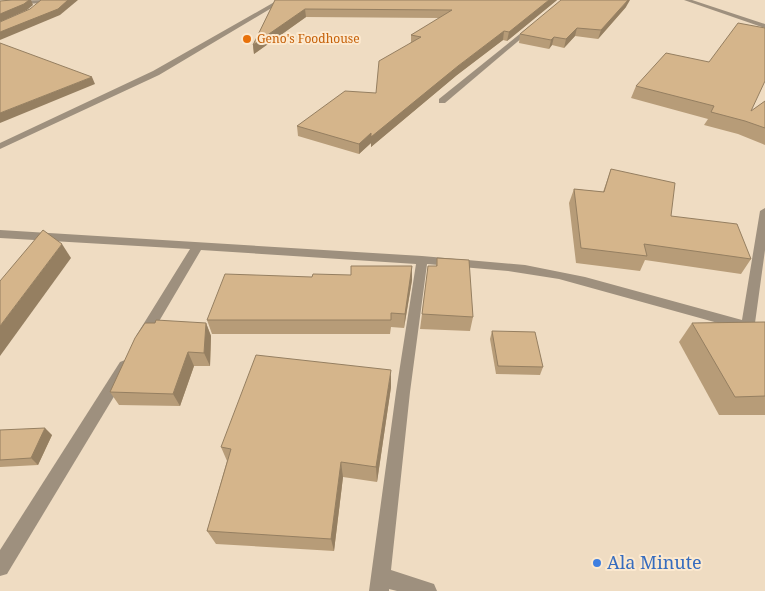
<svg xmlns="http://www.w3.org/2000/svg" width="765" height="591" viewBox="0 0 765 591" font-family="'Noto Serif',serif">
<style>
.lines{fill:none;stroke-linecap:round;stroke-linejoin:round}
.minor{fill:#9e907e;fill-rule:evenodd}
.wall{fill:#b79c78}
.shaded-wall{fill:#957f61}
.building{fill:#d5b58b;stroke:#957f61}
.food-dot{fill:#e8710a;stroke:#fce9cf;stroke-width:2}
.shop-dot{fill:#3f7fe0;stroke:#fce9cf;stroke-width:2}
.labels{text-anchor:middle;stroke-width:4;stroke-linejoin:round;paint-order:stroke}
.far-food-label{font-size:12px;fill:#c56008;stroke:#fce9cf;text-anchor:start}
.near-shop-label{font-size:18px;fill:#366cbe;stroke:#fce9cf;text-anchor:start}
</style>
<rect width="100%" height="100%" fill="#efdcc2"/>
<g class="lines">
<g class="minor">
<path d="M47 0 45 3 0 5V1Z"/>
<path d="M278 0H285L159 75 0 149V143L153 71Z"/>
<path d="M684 0H692L765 24V28Z"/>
<path d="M531 25 536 26 445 103H439V99Z"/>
<path d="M765 208V250L755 323 765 326V336L559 279 508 271 427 264 410 392 391 570 434 584 437 591H397L389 589V591H369L396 392 416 264 201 250 148 340 143 341 138 340 136 336 190 249 0 238V230L422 256 525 265 585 277 742 320 760 211Z"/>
<path d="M125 360 130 362 132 366 130 370 7 574 0 576V550L120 362Z"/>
</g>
</g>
<g class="wall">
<path d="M275 0H557L507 41 503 40 457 75 371 147V143L359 154 298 136 297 126 376 93 411 42V35L440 18 306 17 254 54 253 45Z"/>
<path d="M626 7 598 39 575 36 564 48 552 45 549 49 519 43 520 34Z"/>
<path d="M636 86 751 111 765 101V145L738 134 704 125 708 119 631 98Z"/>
<path d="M611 169 671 216 751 259 741 274 645 260 640 271 576 263 569 203 574 189 603 192Z"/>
<path d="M437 258 473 317 470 331 420 329 422 314 436 266Z"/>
<path d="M412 266V280L404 328 391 327 390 334H212L207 320 312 277 351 275Z"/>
<path d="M765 322V415H719L679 342 692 323Z"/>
<path d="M206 323 211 336 210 366H194L180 406 119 405 110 392Z"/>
<path d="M492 331 543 367 540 375 496 374 490 339Z"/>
<path d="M391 387 377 482 343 477 334 551 216 544 207 531 227 461 221 447Z"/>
<path d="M0 430 52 435 38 465 0 467Z"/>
</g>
<g class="shaded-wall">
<path d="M29 0H31L33 5 27 10 0 22V14Z"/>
<path d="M68 0H78L60 15 0 40V32Z"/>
<path d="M549 0H557L507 41 509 32Z"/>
<path d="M628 0H630L626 7 598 39 601 30Z"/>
<path d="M305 9 306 17 254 54 253 45Z"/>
<path d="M577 28 575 36 564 48 566 39Z"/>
<path d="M504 31 503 40 457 75 371 147V143L359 154V144L371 133Z"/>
<path d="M554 37 552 45 549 49 551 40Z"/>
<path d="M92 77 95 84 0 123V113Z"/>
<path d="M62 244 71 258 0 356V326Z"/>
<path d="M412 266V280L404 328 405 314Z"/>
<path d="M206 323 211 336 210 366 204 353Z"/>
<path d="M188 352 194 366 180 406 173 394Z"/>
<path d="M391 370V387L377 482 376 467Z"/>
<path d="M45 428 52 435 38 465 31 458Z"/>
<path d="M341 462 343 477 334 551 331 539Z"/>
</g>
<g class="building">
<path d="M12 0H29L24 4 0 14V1Z"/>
<path d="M41 0H68L58 9 0 32V22L30 9Z"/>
<path d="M275 0H549L509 32 504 31 458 66 371 137V133L359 144 297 126 345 91 376 93 379 61 421 37 411 35 452 10 305 9 253 45Z"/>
<path d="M561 0H628L601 30 577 28 566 39 554 37 551 40 520 34Z"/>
<path d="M738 23 765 28V81L751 111 765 101V128L745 121 711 112 714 106 636 86 666 53 709 62Z"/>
<path d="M0 43 92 77 0 113Z"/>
<path d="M611 169 675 183 671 216 737 224 751 259 644 244 647 256 581 248 574 189 604 192Z"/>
<path d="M43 230 62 244 0 326V281Z"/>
<path d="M437 258 469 260 473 317 422 314 428 266H437Z"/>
<path d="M351 266H412L405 314 391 313V320H207L225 274 312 277 313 274 351 275Z"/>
<path d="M156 320 206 323 204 353 188 352 173 394 110 392 135 338 145 323H155Z"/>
<path d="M765 322V396L735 397 692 323Z"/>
<path d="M492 331 535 332 543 367 498 366Z"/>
<path d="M256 355 391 370 376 467 341 462 331 539 207 531 231 449 221 447Z"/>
<path d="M45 428 31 458 0 460V430Z"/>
</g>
<circle class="food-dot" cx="247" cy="39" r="5"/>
<circle class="shop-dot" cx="597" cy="563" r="5"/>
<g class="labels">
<g class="far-food-label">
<text x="257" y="43">Geno's Foodhouse</text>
</g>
<g class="near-shop-label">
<text x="607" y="569">Ala Minute</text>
</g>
</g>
</svg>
